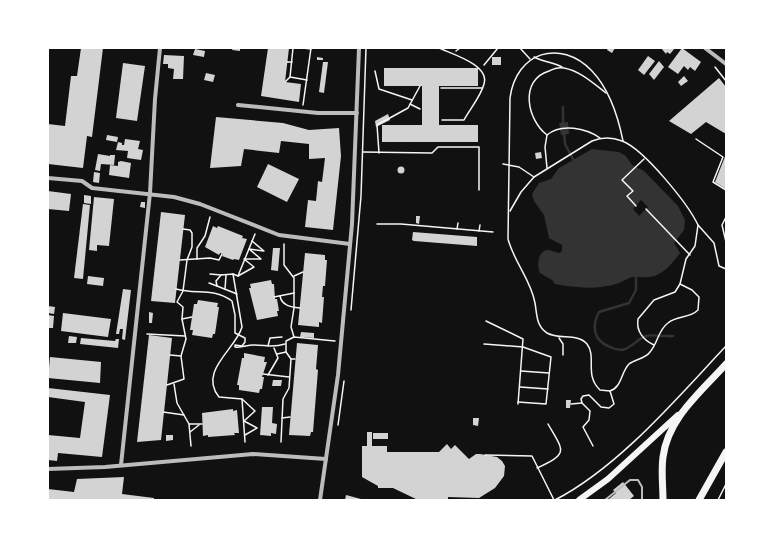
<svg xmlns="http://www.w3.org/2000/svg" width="774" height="548" viewBox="0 0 774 548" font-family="'PT Sans',sans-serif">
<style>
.water{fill:#333}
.pier{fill:#111}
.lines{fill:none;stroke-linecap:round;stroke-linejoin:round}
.stream{stroke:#333;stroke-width:2.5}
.building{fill:#d3d3d3}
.path{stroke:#f5f5f5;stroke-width:1.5}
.service{stroke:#bcbcbc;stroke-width:2}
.minor{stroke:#bcbcbc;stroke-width:4}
.primary{stroke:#f5f5f5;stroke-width:6}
.trunk{stroke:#f5f5f5;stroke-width:7}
</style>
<rect width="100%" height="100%" fill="#111"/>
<g class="water">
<path d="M568 122 569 134 561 135 559 123Z"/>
<path d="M592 149 619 152 626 156 632 165 644 171 678 206 685 220 684 230 674 243 680 253C672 264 662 276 649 277 643 278 639 276 633 277 628 278 624 281 619 283 599 290 575 288 555 284L552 280 540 273C537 267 537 252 547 250 552 250 556 253 560 253L562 250V245L549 238 544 215 534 201 532 194 539 183 551 179 559 168Z"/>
</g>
<path class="pier" d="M641 200 648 207 639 216 633 209Z"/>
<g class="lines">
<g class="stream">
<path d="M563 107V125"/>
<path d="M564 132 565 144 573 159"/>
<path d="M636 277V290L629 303 599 312C591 327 594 341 610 347 614 349 617 350 622 350 632 348 637 339 646 336 650 334 667 337 673 336"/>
</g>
</g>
<g class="building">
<path d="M81 48H103L92 137 87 136 83 168 48 164V124L65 126 71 76H77Z"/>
<path d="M233 48H240V51L232 50Z"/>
<path d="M268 48H289L285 82 301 84 299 102 261 96Z"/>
<path d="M608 48H615L612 53 607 50Z"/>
<path d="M661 48H675L670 54 667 52 666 54Z"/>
<path d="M682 48 701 62 695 71 690 67 688 70 684 66 678 74 668 67Z"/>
<path d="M195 49 205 51 204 57 193 55Z"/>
<path d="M164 55 184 56 183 79H173L174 69 168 68V64H163Z"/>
<path d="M648 56 655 61 644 75 638 70Z"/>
<path d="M317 57 323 58V60H317Z"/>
<rect x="492" y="57" width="9" height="8"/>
<path d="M659 61 664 67 654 80 649 74Z"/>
<path d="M323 62H328L324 93 319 92Z"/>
<path d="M123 63 145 66 137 121 116 118Z"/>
<path d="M384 68H478V86H439V125H478V142H382V125H422V86H384Z"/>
<path d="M206 73 215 75 213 82 204 80Z"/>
<path d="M684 76 688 81 681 86 678 82Z"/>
<path d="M719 78 726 87V134L706 122 691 134 669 121Z"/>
<path d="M388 114 390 120 376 127 375 121Z"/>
<path d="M216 117 283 123 309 130 339 128 341 156 333 230 305 227 308 200 316 201 318 181 322 182 325 158 309 159V144L281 141 279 153 244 149 241 166 210 168Z"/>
<path d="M107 135 118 137 117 142 106 140Z"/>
<path d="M125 139 140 141 138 149 143 150 141 160 127 158 128 151 116 150 118 142 122 143V145H124Z"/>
<path d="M541 152 542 158 536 159 535 153Z"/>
<path d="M98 154 110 156V155H115L114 165 101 164 100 171 95 170Z"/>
<path d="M726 154V189L715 182Z"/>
<path d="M121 161 131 163 129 178 109 175 110 165 118 166V162Z"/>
<path d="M268 164 299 179 287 202 257 187Z"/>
<circle cx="401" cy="170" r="3.5"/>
<path d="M94 172 100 173 99 183 93 182Z"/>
<path d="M48 191 71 194 69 211 48 209Z"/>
<path d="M84 195 91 196V204L84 203Z"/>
<path d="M94 197 114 199 109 246 97 245V251L89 250Z"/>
<path d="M141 202H145V208L140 207Z"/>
<path d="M83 204 90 205 83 279 74 278Z"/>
<path d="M161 212 185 215 175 303 151 301Z"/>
<path d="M416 216H420L419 224 416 223Z"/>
<path d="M213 226 217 228 218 226 243 236 242 238 247 239 239 260 234 259 233 260 222 256 223 254 220 253 219 255 205 247Z"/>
<path d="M413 232 477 237V246L414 241 412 240Z"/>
<path d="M273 248H280L278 271 271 270Z"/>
<path d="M305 253 325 255V260H327L325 286H323L322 297H324L322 323 319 322V327L298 325Z"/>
<path d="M88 276 104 278 103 286 87 284Z"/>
<path d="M271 280 272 284H274L275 299H277L279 311H277L278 316 257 320 249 288H251L250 284Z"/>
<path d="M123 289 131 290 125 340 122 339 123 329H120L119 334H116Z"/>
<path d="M198 300 218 303 217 307H219L215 334H213L212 338 192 335 193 330H190L194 304H197Z"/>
<path d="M48 306 55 307 54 314 48 313Z"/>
<path d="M149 312 153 313 152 323H149Z"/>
<path d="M63 313 111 319 108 337 61 331Z"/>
<path d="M48 315 54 316 53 328H48Z"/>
<path d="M301 332 314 333V338L300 337Z"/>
<path d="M149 335 172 338 161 440 137 442Z"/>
<path d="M69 336 77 337 76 343H68Z"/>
<path d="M81 338 115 341 116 339H119L118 348 80 344Z"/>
<path d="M297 343 318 345 316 369 318 370 313 432H311L310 436 289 435Z"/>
<path d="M244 353 265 357 264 362H267L262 377H264L262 389H260L259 393 239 390V385H237L242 358H244Z"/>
<path d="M50 357 101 362 100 383 48 378Z"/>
<path d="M273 380H282L281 386H272Z"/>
<path d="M48 388 110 395 102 457 58 453 57 461 48 460V435L80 438 85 402 48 397Z"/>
<path d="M566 400H571L570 408H566Z"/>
<path d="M262 407H273L272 423 277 424 276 434 271 433V436L260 435Z"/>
<path d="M233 409V411L237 410 239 433H234L235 435 208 437V435L203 436 202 413Z"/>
<path d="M473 418H479L478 426 473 425Z"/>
<path d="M367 432H372V446H387V452H439L447 444 451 449 455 445 469 459 476 454H480L497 457 502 461 505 466 504 476 495 488 479 498 448 497V500H418L393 488H378V486L362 477V446H367Z"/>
<rect x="373" y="433" width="15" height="6"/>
<path d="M166 435H173V440L166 441Z"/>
<path d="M124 477 122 494 154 498V500H48V489L74 492 77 479Z"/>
<path d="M623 482 634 496 629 500H610L609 499 616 493 613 490Z"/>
<path d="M346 495 361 499V500H345Z"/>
</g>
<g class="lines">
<g class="path">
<path d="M293 48 290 77 307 80"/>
<path d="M303 48 311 49"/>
<path d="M439 48C452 54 490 65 484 84 481 96 470 109 464 120H442"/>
<path d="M520 48 530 59"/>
<path d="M456 51 460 48"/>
<path d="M534 57C543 62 553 62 562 67"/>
<path d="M287 62H292"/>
<path d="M484 65 498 48"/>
<path d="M715 67 726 81"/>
<path d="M375 71 379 89 412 100"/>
<path d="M285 82 290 77"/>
<path d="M441 88H482"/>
<path d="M410 104 420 109"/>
<path d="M303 105 311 48"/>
<path d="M547 135C527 120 519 80 549 71 553 69 559 67 564 68 580 71 593 83 606 93"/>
<path d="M696 139 723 157 713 182 726 190"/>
<path d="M623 141C618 116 610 90 592 71 560 38 516 52 510 98L508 239C514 262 531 280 535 303 537 314 536 326 547 333 559 340 578 333 587 344 597 357 584 375 600 390L610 391C622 387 621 372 629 364 635 359 645 359 650 352 658 343 658 330 668 323 677 315 689 319 698 310L699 297 692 290 680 284 686 259 695 246 698 225 714 243 719 266 726 269"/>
<path d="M363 152 432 153 438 147H479V190"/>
<path d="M379 153 377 125 408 108 420 86"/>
<path d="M503 164 519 167 534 177"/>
<path d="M547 168 545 147 547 135C561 123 586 128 600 138"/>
<path d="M636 206 627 196 633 191 622 180 644 159"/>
<path d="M646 209 690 255"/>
<path d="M510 211 521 192 534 177 592 141C602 137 612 137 622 141 644 149 688 204 698 225"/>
<path d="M726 217 722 225 726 242"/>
<path d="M377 224H401L493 232"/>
<path d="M457 229 458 223"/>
<path d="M479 231 480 225"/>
<path d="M284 244V265L294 278V308L291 327 294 337"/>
<path d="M197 259V248L205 236 210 217"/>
<path d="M180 260 210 258 219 260 222 254"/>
<path d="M210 274 221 275"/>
<path d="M233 274 242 327C236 349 198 371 219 397L242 399 245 442"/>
<path d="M238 276 255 234"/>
<path d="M294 276 303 272"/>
<path d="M209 283 217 286"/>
<path d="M176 289C197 295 212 287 232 301L235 315V333L245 338V342L242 346 235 345V347C242 348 247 345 253 345 266 345 272 348 285 344"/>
<path d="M225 289 226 275"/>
<path d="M237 294 217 286 216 281 221 275 233 274 238 276 254 267 244 259H261L249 249 264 251 252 241"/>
<path d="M280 296C282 306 291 307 300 308"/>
<path d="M274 297 294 293"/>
<path d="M351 310 361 196 366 48"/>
<path d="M182 319 192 317"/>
<path d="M486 321 523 339 518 404"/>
<path d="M147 334 185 336"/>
<path d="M559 338 563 344V355"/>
<path d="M484 344 523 347 551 357 546 404 518 402"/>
<path d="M654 345C643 340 636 331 638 319L654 300 675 292 680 284"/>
<path d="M268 346 270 338 282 337"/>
<path d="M277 354 286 352"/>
<path d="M170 355 181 356"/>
<path d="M291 359H295"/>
<path d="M521 371 549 373"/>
<path d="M263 374 289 377"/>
<path d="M268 375 278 358 274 348"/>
<path d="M174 384 177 403 189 424 191 446"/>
<path d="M167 385 184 379 181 356 186 339 182 319 183 307 177 302 183 291 187 260 192 247V233L190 230 183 229"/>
<path d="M520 387 548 389"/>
<path d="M242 399 255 411 244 421 257 428 245 435"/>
<path d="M571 404 582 403"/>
<path d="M163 412 184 415"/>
<path d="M282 418 290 417"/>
<path d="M189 424H202"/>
<path d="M338 425 344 381"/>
<path d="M190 432 199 425"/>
<path d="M281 442 283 399 289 388 291 359 286 352V341L294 337 335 341"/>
<path d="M593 446 583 427 589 420 590 411 582 403 581 399 583 396 589 395 601 407 609 408 614 404 610 391"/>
<path d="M485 455 532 456 554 500"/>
<path d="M537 468C569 453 564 452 548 424"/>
<path d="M555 500C619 467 677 398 726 346"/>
<path d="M718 500 726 484"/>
</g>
<path class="service" d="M605 500 630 480H638L642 487V500"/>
<g class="minor">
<path d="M705 48 726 64"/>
<path d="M238 105 318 113H357"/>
<path d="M48 178 82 181 92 188 174 197 200 204 279 235 350 244"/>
<path d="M121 465 150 193 155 99 160 48"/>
<path d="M48 469 105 467 253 454 326 459"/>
<path d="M320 500 338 375 352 224 359 48"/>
</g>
<path class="primary" d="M579 500 608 479 678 415"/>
<g class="trunk">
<path d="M663 500C663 486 661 471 663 457 668 418 701 392 726 364"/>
<path d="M699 500 726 452"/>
</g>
</g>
<rect width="774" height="548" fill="none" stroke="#ffffff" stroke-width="98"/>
</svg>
